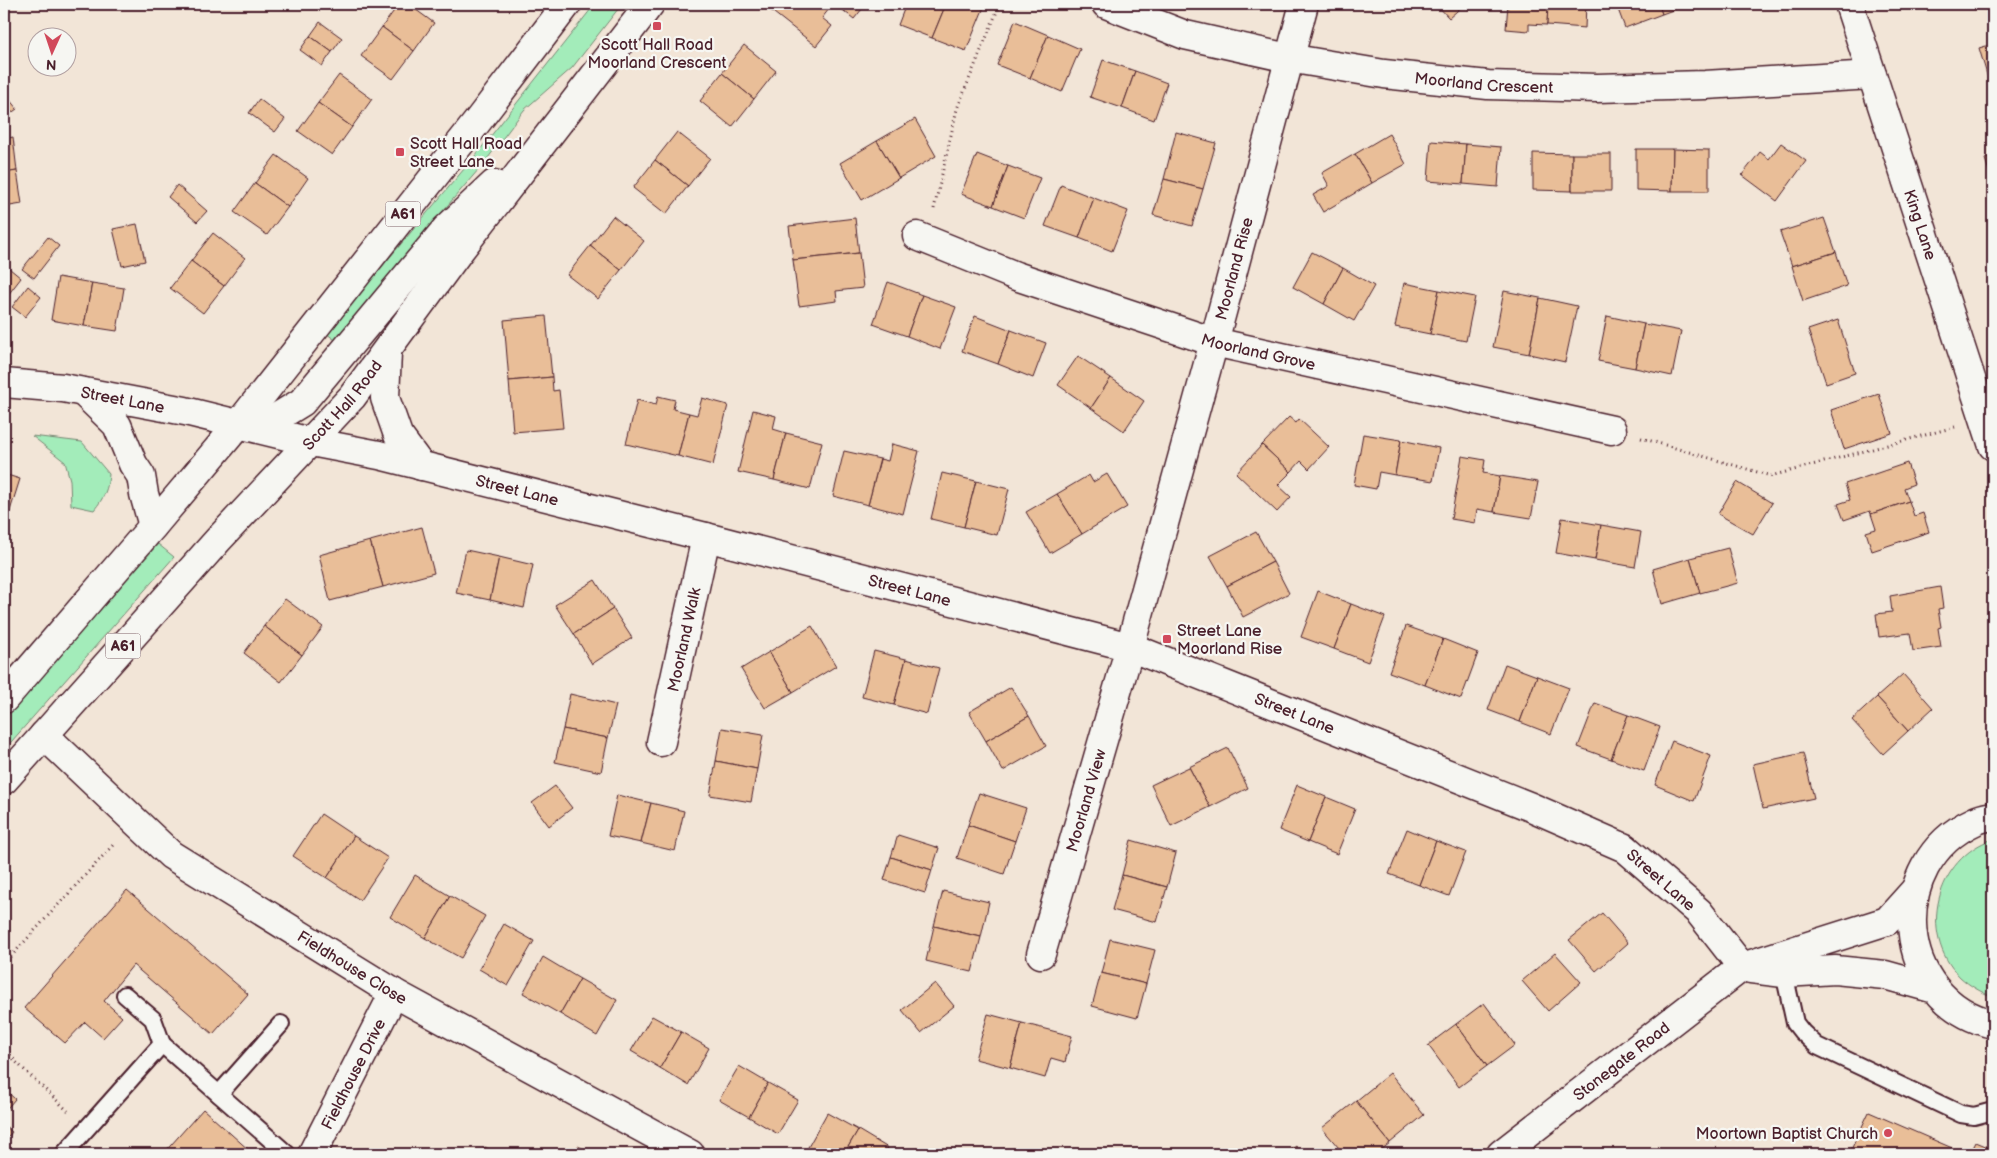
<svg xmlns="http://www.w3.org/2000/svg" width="1997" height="1158" viewBox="0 0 1997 1158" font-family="'Balsamiq Sans',sans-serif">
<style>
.green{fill:#a3ecba;stroke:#768672}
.building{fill:#e9be98;stroke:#4a1f2b}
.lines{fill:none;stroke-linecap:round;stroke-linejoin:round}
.lane-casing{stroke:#4a1f2b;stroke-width:20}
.street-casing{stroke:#4a1f2b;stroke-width:31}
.secondary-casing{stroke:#4a1f2b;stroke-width:31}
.highway-casing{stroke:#4a1f2b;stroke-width:31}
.path{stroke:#4a1f2b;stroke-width:3;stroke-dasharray:1 4;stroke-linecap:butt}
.lane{stroke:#f6f6f2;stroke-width:16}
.street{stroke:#f6f6f2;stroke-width:28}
.secondary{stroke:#f6f6f2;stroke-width:28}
.highway{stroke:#f6f6f2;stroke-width:28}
.poi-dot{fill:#d1495b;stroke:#f6f6f2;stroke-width:2}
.labels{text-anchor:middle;stroke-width:4.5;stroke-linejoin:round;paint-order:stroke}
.shield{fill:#f6f6f2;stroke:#7e6067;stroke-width:1}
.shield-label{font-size:15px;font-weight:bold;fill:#4a1f2b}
.poi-label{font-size:16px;fill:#4a1f2b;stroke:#f6f6f2;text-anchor:start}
.street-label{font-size:16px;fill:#4a1f2b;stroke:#f6f6f2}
</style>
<rect width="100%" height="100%" fill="#f2e5d7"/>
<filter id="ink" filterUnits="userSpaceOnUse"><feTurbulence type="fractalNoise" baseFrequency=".02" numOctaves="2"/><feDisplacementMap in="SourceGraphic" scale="10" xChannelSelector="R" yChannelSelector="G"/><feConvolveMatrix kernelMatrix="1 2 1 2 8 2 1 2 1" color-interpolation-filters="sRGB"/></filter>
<g filter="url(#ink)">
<g class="green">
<path d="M595 4H622L572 68 524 110 485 162 411 248 335 340 326 333 475 156Z"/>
<path d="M32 436 82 442 109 474C108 489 104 498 94 510L71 505 70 480 65 462Z"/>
<path d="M158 544 174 557 4 750V720Z"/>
<path d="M1993 839V997C1981 992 1970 986 1960 977 1917 934 1936 858 1993 839Z"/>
</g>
<g class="building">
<path d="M399 4H408L434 23 414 51 382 27Z"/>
<path d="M773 4H833L822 18 832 26 816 46 769 9Z"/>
<path d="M835 4H866L854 19Z"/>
<path d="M906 4H946L932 38 898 25Z"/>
<path d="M946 4H977L984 7 966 51 932 38Z"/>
<path d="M1436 4H1465L1449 18Z"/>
<path d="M1508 4H1548L1547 25 1529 24V31L1506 29Z"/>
<path d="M1548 4H1586L1585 28 1547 25Z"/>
<path d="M1616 4H1659L1662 14 1625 28Z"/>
<path d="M1659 4H1689L1662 14Z"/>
<path d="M1015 21 1048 35 1030 78 997 65Z"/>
<path d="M320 22 342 38 332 52 310 36Z"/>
<path d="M382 27 414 51 393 79 361 56Z"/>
<path d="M1048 35 1080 49 1062 92 1030 78Z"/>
<path d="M310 36 332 52 322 66 300 50Z"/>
<path d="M1993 44V95L1979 48Z"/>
<path d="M744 45 776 71 754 99 722 73Z"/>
<path d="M1103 60 1135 71 1122 108 1090 97Z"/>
<path d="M1135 71 1167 83 1154 120 1122 108Z"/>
<path d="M722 73 754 99 732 127 700 101Z"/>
<path d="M339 75 372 99 352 127 318 103Z"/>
<path d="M5 94 17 109 4 118V95Z"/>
<path d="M259 99 285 119 275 132 249 113Z"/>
<path d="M318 103 352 127 332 155 298 131Z"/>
<path d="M915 119 936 156 899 178 877 141Z"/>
<path d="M677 132 710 158 688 186 655 160Z"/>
<path d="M1176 132 1216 143 1203 189 1164 179Z"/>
<path d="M1389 134 1406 164 1372 183 1355 154Z"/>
<path d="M13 137 17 171 4 173V139Z"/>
<path d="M877 141 899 178 862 200 840 163Z"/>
<path d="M1431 141 1466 144 1463 184 1428 181Z"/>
<path d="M1781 143 1806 161 1777 201 1742 175 1760 152 1769 159Z"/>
<path d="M1466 144 1501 147 1498 187 1463 184Z"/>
<path d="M1636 149H1673L1672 191 1636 190Z"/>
<path d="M1673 149 1709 150V191H1672Z"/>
<path d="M1533 153 1572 154V191L1533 190Z"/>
<path d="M977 154 1008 166 993 206 961 194Z"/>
<path d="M1355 154 1372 183 1323 212 1313 195 1329 186 1322 173Z"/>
<rect x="1572" y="154" width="39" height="37"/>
<path d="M276 155 308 178 288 207 255 183Z"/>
<path d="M1993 156V184L1985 159Z"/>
<path d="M655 160 688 186 666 214 633 188Z"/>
<path d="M1008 166 1040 178 1024 218 993 206Z"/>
<path d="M17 171 22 204 4 207V173Z"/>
<path d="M1164 179 1203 189 1192 226 1153 215Z"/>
<path d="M255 183 288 207 267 235 234 212Z"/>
<path d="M177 185 207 211 197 222 168 197Z"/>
<path d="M1061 185 1094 198 1079 238 1045 226Z"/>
<path d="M1094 198 1128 211 1112 251 1079 238Z"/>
<path d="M613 216 644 241 621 270 590 246Z"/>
<path d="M855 218 859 253 793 260 789 226Z"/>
<path d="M1824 218 1836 252 1792 266 1780 232Z"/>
<path d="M137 224 145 261 122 266 113 229Z"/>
<path d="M213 233 245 258 224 286 191 261Z"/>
<path d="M48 237 59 246 34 278 22 269Z"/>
<path d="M590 246 621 270 598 299 567 275Z"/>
<path d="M1312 252 1343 268 1324 304 1293 287Z"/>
<path d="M1836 252 1847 286 1803 301 1792 266Z"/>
<path d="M859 253 863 288 836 291 837 301 799 306 793 260Z"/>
<path d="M191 261 224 286 203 313 170 288Z"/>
<path d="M4 264 21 278 4 300Z"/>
<path d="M1343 268 1374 286 1354 321 1324 304Z"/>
<path d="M58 277 92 283 84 326 51 320Z"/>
<path d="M888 282 922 295 907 336 873 324Z"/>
<path d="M92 283 124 288 117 331 84 326Z"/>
<path d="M1404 283 1439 290 1430 334 1395 327Z"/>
<path d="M28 286 41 297 25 317 12 307Z"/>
<path d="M1439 290 1475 297 1466 341 1430 334Z"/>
<path d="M1504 291 1540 298 1529 354 1493 347Z"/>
<path d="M922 295 956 307 940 349 907 336Z"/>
<path d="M1540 298 1577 306 1565 362 1529 354Z"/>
<path d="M546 316 552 377 509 381 504 320Z"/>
<path d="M975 316 1011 330 998 364 962 351Z"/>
<path d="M1607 316 1644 324 1635 368 1598 361Z"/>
<path d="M1838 320 1855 373 1826 383 1808 330Z"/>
<path d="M1644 324 1681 331 1672 376 1635 368Z"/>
<path d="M1011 330 1046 343 1033 378 998 364Z"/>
<path d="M1078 356 1111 378 1091 408 1058 385Z"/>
<path d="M552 377 553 391 559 390 563 428 513 432 509 381Z"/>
<path d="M1111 378 1144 401 1124 431 1091 408Z"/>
<path d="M1879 394 1892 433 1844 449 1831 410Z"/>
<path d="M658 396 675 400 673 409 689 413 678 456 626 444 637 400 656 405Z"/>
<path d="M702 398 728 405 713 465 678 456 689 413 697 415Z"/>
<path d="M753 410 776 416 773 429 786 433 774 480 738 472Z"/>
<path d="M1289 417 1296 423 1299 419 1329 447 1309 469 1301 461 1291 472 1262 445Z"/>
<path d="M786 433 822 442 810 489 774 480Z"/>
<path d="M1363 434 1401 440 1395 475 1379 472 1376 489 1354 485Z"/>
<path d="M1401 440 1439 448 1433 481 1395 475Z"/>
<path d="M892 444 919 451 903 514 868 505 880 459 888 461Z"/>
<path d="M1262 445 1291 472 1278 485 1291 497 1277 512 1236 473Z"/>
<path d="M844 451 880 459 868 505 833 496Z"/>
<path d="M1462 456 1485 460 1483 473 1500 476 1494 512 1477 509 1475 523 1451 519Z"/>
<path d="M1907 463 1914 484 1904 488 1909 501 1871 514 1870 511 1844 520 1838 504 1850 500 1845 484Z"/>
<path d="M942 473 976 481 964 527 931 519Z"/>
<path d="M4 474 20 479 4 530Z"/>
<path d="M1107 474 1127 507 1082 534 1057 494 1089 475 1093 482Z"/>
<path d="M1500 476 1538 482 1531 518 1494 512Z"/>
<path d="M976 481 1009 489 997 535 964 527Z"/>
<path d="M1737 482 1772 503 1753 534 1718 514Z"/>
<path d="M1057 494 1082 534 1050 553 1026 512Z"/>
<path d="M1909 501 1914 516 1923 513 1929 532 1872 551 1866 532 1876 529 1871 514Z"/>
<path d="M1562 518 1601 525 1595 560 1556 553Z"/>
<path d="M1601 525 1641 532 1635 567 1595 560Z"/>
<path d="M422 527 434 573 383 587 370 541Z"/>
<path d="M1256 532 1273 562 1227 586 1210 556Z"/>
<path d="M370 541 383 587 330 601 319 555Z"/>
<path d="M1728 548 1738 583 1700 593 1690 558Z"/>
<path d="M466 550 499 557 490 600 456 593Z"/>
<path d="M499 557 533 565 524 608 490 600Z"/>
<path d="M1690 558 1700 593 1662 604 1653 569Z"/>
<path d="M1273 562 1289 593 1243 617 1227 586Z"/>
<path d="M595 580 613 609 574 634 555 605Z"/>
<path d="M1940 587 1943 608 1938 609 1941 627 1938 628 1941 647 1913 651 1910 633 1879 637 1876 614 1892 612 1890 596Z"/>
<path d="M1318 591 1351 604 1334 649 1301 637Z"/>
<path d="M285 599 323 627 302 655 264 626Z"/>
<path d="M1351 604 1385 617 1368 662 1334 649Z"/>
<path d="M613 609 632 638 592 664 574 634Z"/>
<path d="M264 626 302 655 281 682 244 653Z"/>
<path d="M812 626 836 666 793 692 769 652Z"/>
<path d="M1406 626 1443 639 1425 685 1389 672Z"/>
<path d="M1443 639 1478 653 1461 699 1425 685Z"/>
<path d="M874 651 906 659 894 705 862 697Z"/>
<path d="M769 652 793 692 765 708 741 669Z"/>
<path d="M906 659 939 668 927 714 894 705Z"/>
<path d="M1505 664 1537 676 1520 722 1488 710Z"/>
<path d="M1903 674 1933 708 1908 731 1877 697Z"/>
<path d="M1537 676 1569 688 1551 734 1520 722Z"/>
<path d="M1011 687 1029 716 986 741 969 712Z"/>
<path d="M570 694 616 705 608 738 563 729Z"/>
<path d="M1877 697 1908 731 1883 754 1852 720Z"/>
<path d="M1595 703 1628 715 1611 759 1578 747Z"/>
<path d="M1628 715 1660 727 1644 771 1611 759Z"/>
<path d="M1029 716 1046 746 1003 771 986 741Z"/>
<path d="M722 728 763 735 757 769 716 761Z"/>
<path d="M563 729 608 738 601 772 555 762Z"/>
<path d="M1672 741 1711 756 1694 801 1655 785Z"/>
<path d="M1228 748 1248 788 1210 807 1189 767Z"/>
<path d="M1803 753 1814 798 1763 809 1753 764Z"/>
<path d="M716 761 757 769 751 802 710 795Z"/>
<path d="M1189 767 1210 807 1171 826 1151 785Z"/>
<path d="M1297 785 1326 797 1308 842 1279 830Z"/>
<path d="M555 786 572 808 549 826 532 803Z"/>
<path d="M979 793 1026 808 1015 841 968 825Z"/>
<path d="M617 795 651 803 641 843 608 836Z"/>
<path d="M1326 797 1355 809 1337 854 1308 842Z"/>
<path d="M651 803 684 811 675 851 641 843Z"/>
<path d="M321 814 354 836 327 878 293 856Z"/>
<path d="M968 825 1015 841 1004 874 957 858Z"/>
<path d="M1407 829 1436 841 1419 885 1389 874Z"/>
<path d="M898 835 939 848 932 870 891 857Z"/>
<path d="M354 836 388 858 360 900 327 878Z"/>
<path d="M1131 840 1176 853 1167 887 1122 875Z"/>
<path d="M1436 841 1466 852 1449 896 1419 885Z"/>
<path d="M891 857 932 870 925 893 884 880Z"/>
<path d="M415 875 450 896 425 938 390 917Z"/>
<path d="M1122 875 1167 887 1157 922 1112 910Z"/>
<path d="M127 890 248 994 213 1034 133 965 104 1001 122 1017 103 1038 85 1022 65 1043 24 1008Z"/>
<path d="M943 891 989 902 981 937 934 926Z"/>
<path d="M450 896 485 916 461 958 425 938Z"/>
<path d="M1602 913 1628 943 1596 971 1569 940Z"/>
<path d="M504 924 534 941 508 986 479 969Z"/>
<path d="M934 926 981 937 972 972 926 961Z"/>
<path d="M1110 939 1155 950 1146 984 1101 973Z"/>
<path d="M1555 953 1581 982 1548 1011 1522 981Z"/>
<path d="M543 957 580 979 560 1014 523 993Z"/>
<path d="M1101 973 1146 984 1137 1018 1092 1006Z"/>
<path d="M580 979 617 1000 597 1036 560 1014Z"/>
<path d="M935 983 954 1006 921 1033 902 1010Z"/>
<path d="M1484 1003 1515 1045 1487 1066 1456 1024Z"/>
<path d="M988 1014 1022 1023 1010 1068 975 1059Z"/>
<path d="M652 1016 681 1032 660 1068 631 1051Z"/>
<path d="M1022 1023 1072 1036 1065 1062 1051 1058 1045 1078 1010 1068Z"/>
<path d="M1456 1024 1487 1066 1459 1087 1428 1045Z"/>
<path d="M681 1032 709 1048 688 1085 660 1068Z"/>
<path d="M739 1066 768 1083 749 1117 719 1100Z"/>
<path d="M1390 1073 1424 1115 1390 1143 1356 1101Z"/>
<path d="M768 1083 798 1100 778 1134 749 1117Z"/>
<path d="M4 1089 15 1099 4 1112Z"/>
<path d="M1356 1101 1390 1143 1376 1154H1344L1322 1128Z"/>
<path d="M203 1109 250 1151 248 1154H163Z"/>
<path d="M1869 1112 1966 1154H1849Z"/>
<path d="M827 1113 858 1130 844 1154H817L807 1149Z"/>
<path d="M4 1125 12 1132 4 1142Z"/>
<path d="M858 1130 888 1148 884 1154H844Z"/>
<path d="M1976 1142 1993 1149V1154H1970Z"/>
<path d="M578 1146 593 1154H573Z"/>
<path d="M1296 1146 1302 1154H1286Z"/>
<path d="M485 1147 498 1154H481Z"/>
</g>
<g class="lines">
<g class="lane-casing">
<g id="lane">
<path d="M1784 973 1795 1023 1802 1032 1817 1046 1961 1114 1974 1116 1993 1111"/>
<path d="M125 995 153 1019 162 1044"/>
<path d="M219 1094 281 1024"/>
<path d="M64 1154 162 1044 287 1154"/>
</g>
</g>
<g class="street-casing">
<g id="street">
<path id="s1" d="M1106 4 1185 35 1288 58 1384 74 1488 85 1597 88 1705 85 1872 75"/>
<path id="s2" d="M917 236 1016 276 1214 342 1612 430"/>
<path id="s3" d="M44 735 171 855 394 993 690 1154"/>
<path id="s4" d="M661 742 706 537"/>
<path id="s5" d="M1041 954 1130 647 1214 342 1304 4"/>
<path id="s6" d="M312 1154 394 993"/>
</g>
</g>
<g class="secondary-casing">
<g id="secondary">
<path id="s7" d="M1849 4 1993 446"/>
<path id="s8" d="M4 383 63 388 185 411 311 442 379 455 706 537 1130 647 1531 807 1625 848 1699 912 1742 967"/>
<path d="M1993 816C1987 817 1980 818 1975 821 1883 863 1894 1001 1993 1024"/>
<path d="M1751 969 1784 973 1835 970 1885 975 1935 989"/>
<path id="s9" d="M1501 1154 1742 967 1887 921 1914 891"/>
</g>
</g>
<g class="highway-casing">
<g id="highway">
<path d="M387 352 385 398 398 435 421 466"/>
<path d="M83 392 117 425 133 464 141 476 144 494 153 526"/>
<path d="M238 425 276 418 302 402 446 229 494 184"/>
<path d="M4 699 153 526 238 425 477 122 567 4"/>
<path id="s10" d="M4 780 218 540 352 397 460 250 650 4"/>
</g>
</g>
<g class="path">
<path d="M934 209 957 109 1000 4"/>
<path d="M1641 438 1771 476 1955 427"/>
<path d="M4 964 113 845"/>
<path d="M4 1047 16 1062 68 1111"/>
</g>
<use href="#lane" class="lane"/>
<use href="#street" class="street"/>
<use href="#secondary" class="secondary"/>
<use href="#highway" class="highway"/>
</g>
</g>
<g class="poi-dot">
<rect x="652" y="21" width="10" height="10" rx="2.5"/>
<rect x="395" y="147" width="10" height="10" rx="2.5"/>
<rect x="1162" y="634" width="10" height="10" rx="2.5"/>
<circle cx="1888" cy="1133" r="5"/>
</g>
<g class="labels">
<g class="shield">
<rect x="385.5" y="201.5" width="35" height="25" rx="4"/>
<rect x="105.5" y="633.5" width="35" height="25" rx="4"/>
</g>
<g class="shield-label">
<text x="403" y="219">A61</text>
<text x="123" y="651">A61</text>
</g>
<g class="poi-label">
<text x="657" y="50" text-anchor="middle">Scott Hall Road<tspan x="657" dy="18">Moorland Crescent</tspan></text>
<text x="410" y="149">Scott Hall Road<tspan x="410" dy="18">Street Lane</tspan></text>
<text x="1177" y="636">Street Lane<tspan x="1177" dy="18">Moorland Rise</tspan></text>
<text x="1878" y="1139" text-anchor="end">Moortown Baptist Church</text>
</g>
<g class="street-label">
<text dy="6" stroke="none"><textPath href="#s1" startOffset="388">Moorland Crescent</textPath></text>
<text dy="6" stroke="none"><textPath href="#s7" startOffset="232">King Lane</textPath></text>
<text dy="6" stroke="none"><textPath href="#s5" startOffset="712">Moorland Rise</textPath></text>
<text dy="6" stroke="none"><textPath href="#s2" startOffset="361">Moorland Grove</textPath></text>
<text dy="6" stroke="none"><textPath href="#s8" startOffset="120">Street Lane</textPath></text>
<text dy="6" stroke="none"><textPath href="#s10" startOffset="505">Scott Hall Road</textPath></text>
<text dy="6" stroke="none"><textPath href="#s8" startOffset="525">Street Lane</textPath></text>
<text dy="6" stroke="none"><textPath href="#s8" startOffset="930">Street Lane</textPath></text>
<text dy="6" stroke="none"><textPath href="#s4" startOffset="105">Moorland Walk</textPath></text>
<text dy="6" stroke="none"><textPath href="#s8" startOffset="1335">Street Lane</textPath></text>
<text dy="6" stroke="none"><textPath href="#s5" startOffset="160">Moorland View</textPath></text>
<text dy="6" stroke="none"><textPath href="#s8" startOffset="1740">Street Lane</textPath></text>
<text dy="6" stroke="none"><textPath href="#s3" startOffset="388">Fieldhouse Close</textPath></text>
<text dy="6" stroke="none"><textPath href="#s9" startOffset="152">Stonegate Road</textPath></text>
<text dy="6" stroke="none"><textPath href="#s6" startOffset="90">Fieldhouse Drive</textPath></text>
</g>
</g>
<rect width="1997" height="1158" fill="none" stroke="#f6f6f2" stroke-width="20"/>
<rect x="10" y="10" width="1977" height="1138" fill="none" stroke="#4a1f2b" stroke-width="2" filter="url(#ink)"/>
<g transform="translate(52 52) rotate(183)"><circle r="24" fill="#f6f6f2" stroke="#b1a0a2"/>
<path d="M0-4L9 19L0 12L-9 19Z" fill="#d1495b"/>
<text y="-8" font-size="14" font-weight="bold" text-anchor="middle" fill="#4a1f2b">N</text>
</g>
</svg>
